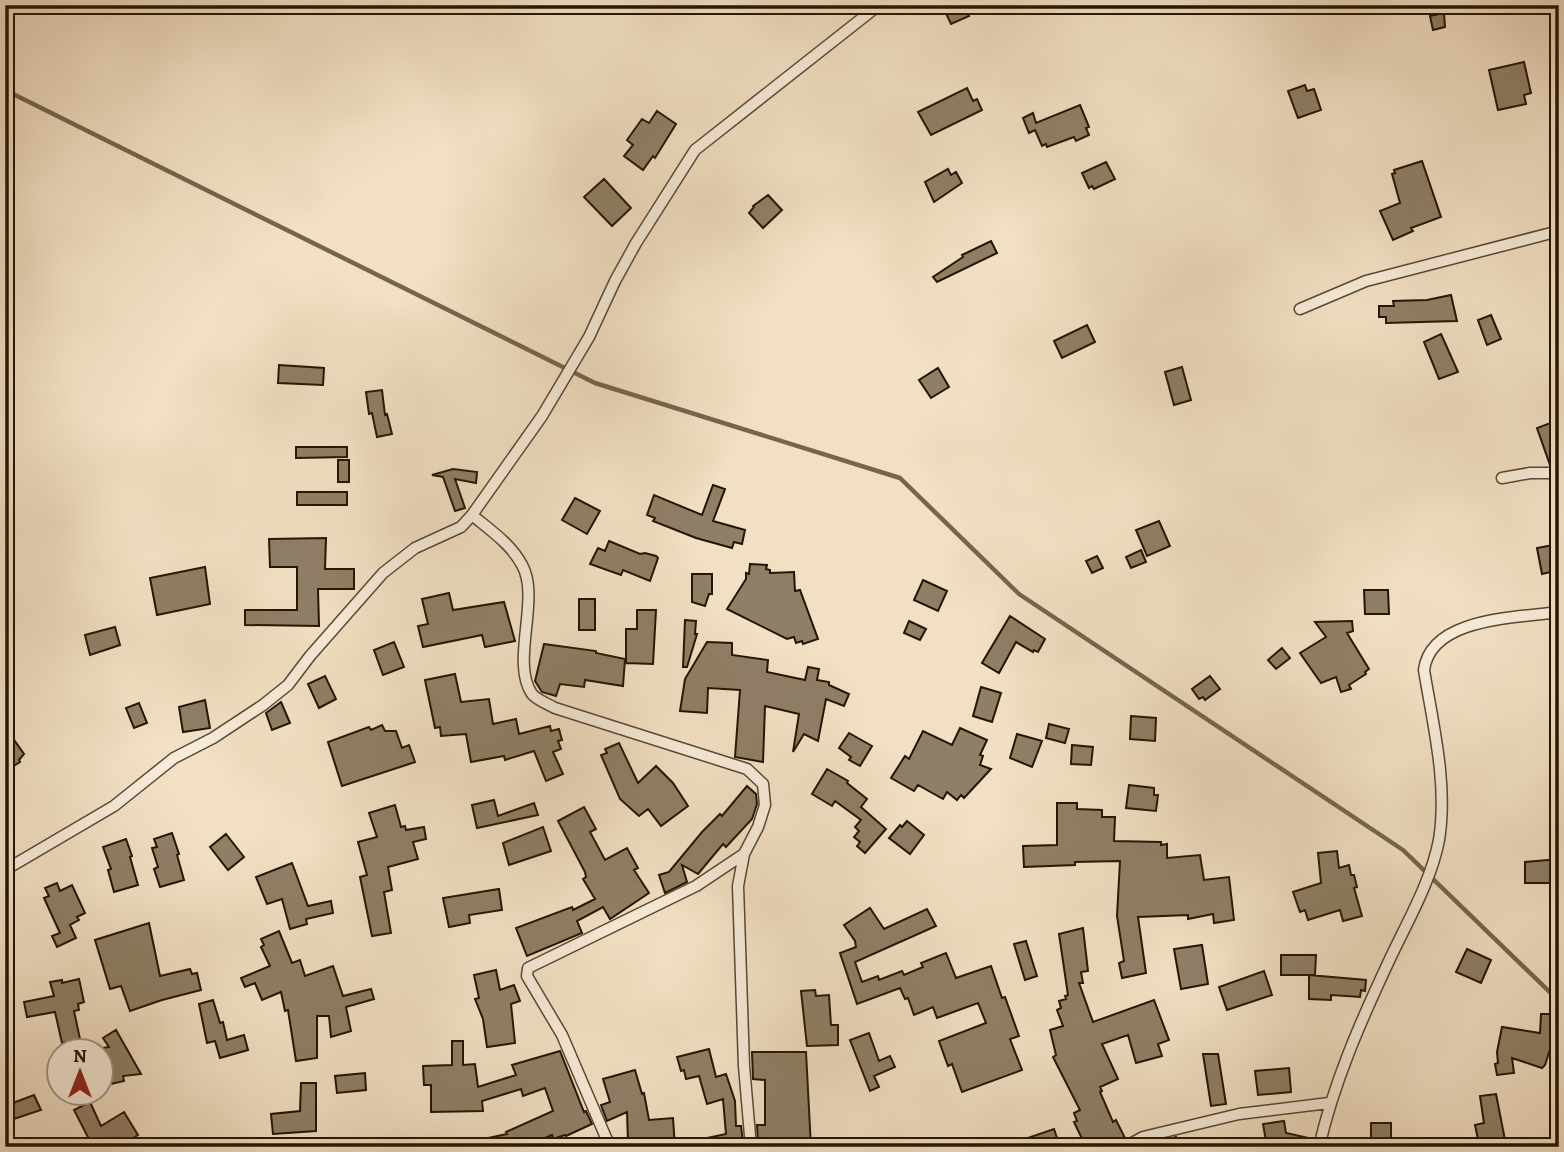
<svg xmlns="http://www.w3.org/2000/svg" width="1564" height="1152" font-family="Alegreya,serif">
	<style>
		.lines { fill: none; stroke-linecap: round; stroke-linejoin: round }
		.stream { stroke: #75654f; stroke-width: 4.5 }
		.building { fill: #8f7f67; stroke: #231503; stroke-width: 2 }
		.street-casing { stroke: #574833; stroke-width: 13 }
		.street { stroke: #f7ebd9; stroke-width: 10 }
	</style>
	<rect width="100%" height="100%" fill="#f2e0c4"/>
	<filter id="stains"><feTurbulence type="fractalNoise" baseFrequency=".00286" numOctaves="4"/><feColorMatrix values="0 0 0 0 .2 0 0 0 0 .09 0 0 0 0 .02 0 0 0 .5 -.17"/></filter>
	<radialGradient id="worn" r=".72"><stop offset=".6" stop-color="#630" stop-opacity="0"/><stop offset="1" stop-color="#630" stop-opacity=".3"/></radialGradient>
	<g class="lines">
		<path class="stream" d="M 5,90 L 595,383 L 900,478 L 1019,594 L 1403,850 L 1559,1001"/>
	</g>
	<path class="building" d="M 942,5 L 964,5 L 969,16 L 951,24 Z
		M 1444,13 L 1445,27 L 1433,30 L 1430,16 Z
		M 1524,62 L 1531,93 L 1524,95 L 1526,104 L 1498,110 L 1489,70 Z
		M 1305,85 L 1307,91 L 1314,89 L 1321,110 L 1298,118 L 1288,91 Z
		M 967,88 L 973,101 L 977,99 L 982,110 L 931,135 L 918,112 Z
		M 1080,105 L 1089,127 L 1086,128 L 1089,135 L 1076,141 L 1074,137 L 1047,147 L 1046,144 L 1042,146 L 1035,130 L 1029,133 L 1023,118 L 1033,113 L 1036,123 Z
		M 657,111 L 676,124 L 655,158 L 653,156 L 643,170 L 624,156 L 633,145 L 627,140 L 642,119 L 649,123 Z
		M 1422,161 L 1441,217 L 1411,228 L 1413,231 L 1393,240 L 1380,211 L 1400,203 L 1392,174 L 1395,173 L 1394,170 Z
		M 1106,162 L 1115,179 L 1094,189 L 1092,186 L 1089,188 L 1082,173 Z
		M 948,169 L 951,175 L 956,172 L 962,183 L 934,202 L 925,182 Z
		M 604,179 L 631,208 L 612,226 L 584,197 Z
		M 768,195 L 782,210 L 763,228 L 749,213 L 754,207 L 753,206 Z
		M 991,241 L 997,253 L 937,282 L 933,277 L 963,257 L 962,255 Z
		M 1451,295 L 1457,321 L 1386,323 L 1386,317 L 1379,317 L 1379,306 L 1394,306 L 1393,301 L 1427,300 Z
		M 1491,315 L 1501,339 L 1487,345 L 1478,320 Z
		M 1087,325 L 1095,342 L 1062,358 L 1054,341 Z
		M 1441,334 L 1458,372 L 1439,379 L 1424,342 Z
		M 279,365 L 324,368 L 323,385 L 278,383 Z
		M 1182,367 L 1191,400 L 1174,405 L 1165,372 Z
		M 938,368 L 949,387 L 931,398 L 919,380 Z
		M 382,390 L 385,415 L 387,414 L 392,434 L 377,437 L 372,413 L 369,414 L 366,392 Z
		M 1556,421 L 1559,428 L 1559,465 L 1550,465 L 1537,428 Z
		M 296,447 L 347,447 L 347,457 L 296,458 Z
		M 338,460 L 349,460 L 349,482 L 338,482 Z
		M 453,469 L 477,472 L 476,483 L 455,479 L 465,508 L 455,511 L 443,477 L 432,475 Z
		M 713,485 L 725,489 L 713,521 L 745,530 L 742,544 L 734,542 L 732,548 L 696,538 L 653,521 L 655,518 L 647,515 L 654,495 L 702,515 Z
		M 297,492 L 347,492 L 347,505 L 297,505 Z
		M 575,498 L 600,511 L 587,534 L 562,520 Z
		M 1159,521 L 1170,546 L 1147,556 L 1136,530 Z
		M 326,538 L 325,569 L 354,569 L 354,589 L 318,589 L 319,626 L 245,625 L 245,610 L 297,610 L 297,567 L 270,567 L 269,539 Z
		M 609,541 L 640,554 L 645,553 L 656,556 L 658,558 L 650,581 L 623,570 L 621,575 L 590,564 L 598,548 L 605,551 Z
		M 1559,544 L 1559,570 L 1542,574 L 1537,548 Z
		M 1141,550 L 1146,562 L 1131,568 L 1126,557 Z
		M 1097,556 L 1103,568 L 1092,573 L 1086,561 Z
		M 750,564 L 767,565 L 766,569 L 770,570 L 770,573 L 794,572 L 795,591 L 800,590 L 818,639 L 803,644 L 802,641 L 796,643 L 794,637 L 787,639 L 727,609 L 746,579 L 746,573 L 749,574 Z
		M 205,567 L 210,604 L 157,615 L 150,578 Z
		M 692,574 L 712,574 L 712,594 L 709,594 L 705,606 L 692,602 Z
		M 923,580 L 947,591 L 938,611 L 914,600 Z
		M 1364,590 L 1388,590 L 1389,614 L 1365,614 Z
		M 449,593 L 453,610 L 504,602 L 515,641 L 485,647 L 482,635 L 423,647 L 418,626 L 428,624 L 422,599 Z
		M 579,599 L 595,599 L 595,630 L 579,630 Z
		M 637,610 L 656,610 L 653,664 L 626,663 L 626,629 L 637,629 Z
		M 1010,616 L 1045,639 L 1038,652 L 1034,650 L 1033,652 L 1016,642 L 999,673 L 982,663 Z
		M 685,620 L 696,621 L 695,634 L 697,634 L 687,667 L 683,667 Z
		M 909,621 L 926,629 L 920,640 L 904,633 Z
		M 1352,621 L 1353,631 L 1347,633 L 1369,669 L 1365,672 L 1366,674 L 1349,685 L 1351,689 L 1341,692 L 1336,677 L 1321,683 L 1300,653 L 1326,637 L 1315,622 Z
		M 115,627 L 120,645 L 90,655 L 85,635 Z
		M 394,642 L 404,667 L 383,675 L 374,650 Z
		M 707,642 L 732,643 L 732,655 L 768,660 L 767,672 L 805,680 L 808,667 L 819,669 L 817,680 L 829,682 L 829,685 L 849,694 L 844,706 L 826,699 L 818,741 L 804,734 L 793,752 L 799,714 L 765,706 L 763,762 L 735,757 L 740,690 L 708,688 L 707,713 L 680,711 L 685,679 Z
		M 544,644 L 596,651 L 596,653 L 625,659 L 623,686 L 585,680 L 584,687 L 560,684 L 556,696 L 542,692 L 535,681 Z
		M 1282,648 L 1290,658 L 1276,669 L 1268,660 Z
		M 455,674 L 461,702 L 489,699 L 493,724 L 516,719 L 519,734 L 550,726 L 551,731 L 559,729 L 562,740 L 558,741 L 561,749 L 553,752 L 563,774 L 546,781 L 534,751 L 505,760 L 504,756 L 471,762 L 466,734 L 441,736 L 440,727 L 435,728 L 425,680 Z
		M 325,676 L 336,699 L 319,708 L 308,684 Z
		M 1210,676 L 1220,689 L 1205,700 L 1203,697 L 1199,699 L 1192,689 Z
		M 981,687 L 1001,693 L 992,722 L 973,716 Z
		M 205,700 L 210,728 L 183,732 L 179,707 Z
		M 281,702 L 290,723 L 272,730 L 266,713 Z
		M 139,703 L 147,723 L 134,728 L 126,708 Z
		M 1131,716 L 1156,718 L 1155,741 L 1130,739 Z
		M 1049,724 L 1069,729 L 1065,743 L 1046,738 Z
		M 382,725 L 385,731 L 396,731 L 402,748 L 409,745 L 415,762 L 342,786 L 328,742 L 369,727 L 371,730 Z
		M 5,727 L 24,754 L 19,760 L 20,762 L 9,769 L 5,764 Z
		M 960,728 L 987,740 L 980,755 L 983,756 L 980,765 L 991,769 L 964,798 L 961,795 L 957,800 L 947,792 L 943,799 L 918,785 L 914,791 L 891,778 L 905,756 L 909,759 L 923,731 L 952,745 Z
		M 849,733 L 872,746 L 860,766 L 849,760 L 851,757 L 839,748 Z
		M 1017,734 L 1042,741 L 1032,767 L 1010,758 Z
		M 619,743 L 638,783 L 656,766 L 673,783 L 688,806 L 661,826 L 648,809 L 639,816 L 620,799 L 601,755 L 607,753 L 605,749 Z
		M 1072,745 L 1093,747 L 1091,765 L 1071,764 Z
		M 827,769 L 848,781 L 847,783 L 867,799 L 861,807 L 886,829 L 865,853 L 857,846 L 860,842 L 854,837 L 859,831 L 855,827 L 861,820 L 835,801 L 832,806 L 812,794 Z
		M 1129,785 L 1154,788 L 1154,795 L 1158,795 L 1156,811 L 1126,808 Z
		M 747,786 L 756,794 L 757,804 L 752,819 L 726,847 L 723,844 L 698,874 L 682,865 L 687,882 L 665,893 L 659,875 L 669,872 L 702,832 L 720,814 L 722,816 Z
		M 494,800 L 498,816 L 534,803 L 538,815 L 477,828 L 472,805 Z
		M 1057,803 L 1077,803 L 1077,809 L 1102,810 L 1102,817 L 1115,817 L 1114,841 L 1161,842 L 1161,845 L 1167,844 L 1167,858 L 1200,855 L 1204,880 L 1229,877 L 1234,920 L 1214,923 L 1213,914 L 1188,919 L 1188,915 L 1138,917 L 1146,973 L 1122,978 L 1119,963 L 1124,961 L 1117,916 L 1120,861 L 1075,862 L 1075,865 L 1024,867 L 1023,846 L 1057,845 Z
		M 395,805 L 401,827 L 405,826 L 406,830 L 424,827 L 426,839 L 413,842 L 418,859 L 388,867 L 392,890 L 384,892 L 391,933 L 372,936 L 360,877 L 367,875 L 358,842 L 377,837 L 369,813 Z
		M 584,807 L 596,829 L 590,832 L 605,860 L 627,848 L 638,868 L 634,870 L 649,893 L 610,919 L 603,907 L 577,921 L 582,933 L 527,956 L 516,928 L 572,907 L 573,910 L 595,899 L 583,879 L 586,877 L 585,872 L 558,821 Z
		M 907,821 L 924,835 L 910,854 L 889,838 L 900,825 L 902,827 Z
		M 543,827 L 551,851 L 509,865 L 503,843 Z
		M 172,833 L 179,854 L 177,855 L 184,880 L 160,887 L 154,869 L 158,867 L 152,848 L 157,847 L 154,839 Z
		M 226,834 L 244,857 L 228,870 L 210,847 Z
		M 126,839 L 132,856 L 130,857 L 138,885 L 114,892 L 108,870 L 111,869 L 103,847 Z
		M 1337,851 L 1339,868 L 1349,865 L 1351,875 L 1354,875 L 1357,887 L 1354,888 L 1362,916 L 1343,921 L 1340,910 L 1308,920 L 1305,910 L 1300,912 L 1293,892 L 1321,883 L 1318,853 Z
		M 1559,859 L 1559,883 L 1525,883 L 1525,862 Z
		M 292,863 L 308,906 L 331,901 L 333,913 L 306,919 L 307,924 L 290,929 L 282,899 L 267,904 L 256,877 Z
		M 57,883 L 60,891 L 72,885 L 85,913 L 77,917 L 79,920 L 70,925 L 76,938 L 57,947 L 52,936 L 60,933 L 44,898 L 49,896 L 45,888 Z
		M 499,889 L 502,910 L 469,915 L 470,923 L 449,927 L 443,898 Z
		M 870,908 L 884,929 L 927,909 L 936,926 L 855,962 L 862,982 L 878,976 L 879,980 L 902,971 L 904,975 L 923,967 L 921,963 L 946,953 L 956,978 L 991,966 L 1002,998 L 1005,997 L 1019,1036 L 1010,1039 L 1022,1070 L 962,1092 L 952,1064 L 948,1066 L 939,1041 L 986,1023 L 978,1003 L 937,1018 L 933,1007 L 914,1015 L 908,998 L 905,999 L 900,988 L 857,1004 L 840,953 L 856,947 L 855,941 L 844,925 Z
		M 149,923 L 160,976 L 190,969 L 192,974 L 197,973 L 201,990 L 162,1000 L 130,1011 L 121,986 L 110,989 L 95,940 Z
		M 1083,928 L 1088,971 L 1081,972 L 1083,983 L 1079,983 L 1093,1022 L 1154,1000 L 1169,1040 L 1158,1044 L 1162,1056 L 1136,1063 L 1128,1035 L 1102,1044 L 1118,1079 L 1100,1087 L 1102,1091 L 1100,1092 L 1113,1122 L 1116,1120 L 1125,1138 L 1117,1147 L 1086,1147 L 1074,1122 L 1077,1121 L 1074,1113 L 1080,1110 L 1053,1057 L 1056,1055 L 1050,1030 L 1063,1026 L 1057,1010 L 1061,1008 L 1059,1001 L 1066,999 L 1065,996 L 1068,995 L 1059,934 Z
		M 279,931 L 292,963 L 300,960 L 305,976 L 333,966 L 343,996 L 371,989 L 374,999 L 346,1007 L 351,1031 L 331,1037 L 329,1016 L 317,1016 L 317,1058 L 296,1061 L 288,1010 L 285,1011 L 281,992 L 262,1000 L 255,983 L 245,987 L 241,978 L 270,966 L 261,947 L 264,945 L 261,939 Z
		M 1026,941 L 1037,976 L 1025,980 L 1014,944 Z
		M 1202,945 L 1208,984 L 1181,989 L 1174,949 Z
		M 1467,949 L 1491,960 L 1481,983 L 1456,972 Z
		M 1281,955 L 1316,955 L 1315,975 L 1281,975 Z
		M 496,970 L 500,990 L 514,985 L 520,1001 L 511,1004 L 515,1043 L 487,1047 L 483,1019 L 475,999 L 479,998 L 474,975 Z
		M 1264,971 L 1272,995 L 1227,1010 L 1219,987 Z
		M 1309,975 L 1366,980 L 1365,991 L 1361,990 L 1360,997 L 1331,995 L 1331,1000 L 1309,999 Z
		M 79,979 L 84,1002 L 78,1004 L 79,1010 L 74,1011 L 80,1039 L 62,1043 L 55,1012 L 27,1017 L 24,1002 L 54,996 L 50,982 L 62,980 L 62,983 Z
		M 815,990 L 816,996 L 829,995 L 831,1025 L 838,1025 L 838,1045 L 807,1046 L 801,991 Z
		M 213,1000 L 220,1023 L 223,1022 L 227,1040 L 244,1035 L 248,1050 L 220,1058 L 215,1041 L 207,1043 L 199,1004 Z
		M 1541,1014 L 1558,1014 L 1557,1028 L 1545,1065 L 1542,1068 L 1512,1058 L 1514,1073 L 1497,1075 L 1495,1064 L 1498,1063 L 1497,1052 L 1502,1027 L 1540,1033 Z
		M 116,1030 L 141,1074 L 123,1076 L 124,1081 L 102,1086 L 102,1048 L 109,1047 L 103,1038 Z
		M 869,1033 L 879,1061 L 890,1056 L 895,1067 L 874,1076 L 879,1087 L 870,1091 L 850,1040 Z
		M 452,1041 L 463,1041 L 463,1065 L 475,1064 L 478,1087 L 516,1075 L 512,1065 L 560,1051 L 584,1112 L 586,1111 L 592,1124 L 566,1136 L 565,1135 L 553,1139 L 552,1135 L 524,1147 L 469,1147 L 469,1142 L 507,1134 L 506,1132 L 553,1111 L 545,1088 L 523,1096 L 521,1089 L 482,1101 L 483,1111 L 431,1112 L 431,1085 L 424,1085 L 423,1066 L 452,1065 Z
		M 709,1049 L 716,1077 L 726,1074 L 735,1101 L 736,1126 L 741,1126 L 743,1142 L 739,1142 L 740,1147 L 688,1147 L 688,1142 L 726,1134 L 723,1099 L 707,1104 L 699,1076 L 686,1079 L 684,1070 L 681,1071 L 677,1057 Z
		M 752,1052 L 806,1052 L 811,1147 L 796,1147 L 796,1141 L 758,1142 L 757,1125 L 765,1125 L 765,1080 L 753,1079 Z
		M 1203,1054 L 1218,1054 L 1226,1104 L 1211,1106 Z
		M 1289,1068 L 1291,1092 L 1258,1095 L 1255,1071 Z
		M 635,1070 L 642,1094 L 644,1093 L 649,1120 L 673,1118 L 675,1147 L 632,1147 L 632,1142 L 628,1142 L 627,1112 L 607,1121 L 601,1105 L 610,1102 L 603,1079 Z
		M 365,1073 L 366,1090 L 337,1093 L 335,1076 Z
		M 301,1083 L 316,1083 L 316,1131 L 273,1134 L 271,1114 L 300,1111 Z
		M 1496,1094 L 1505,1140 L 1479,1144 L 1475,1125 L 1484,1123 L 1480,1096 Z
		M 34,1095 L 41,1110 L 8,1121 L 5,1106 Z
		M 90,1102 L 101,1126 L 124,1112 L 138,1135 L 121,1146 L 119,1141 L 110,1147 L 93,1147 L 74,1110 Z
		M 1284,1121 L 1286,1133 L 1313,1139 L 1311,1147 L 1267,1147 L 1263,1124 Z
		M 1371,1123 L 1391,1123 L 1391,1147 L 1371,1147 Z
		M 1054,1129 L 1060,1147 L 1007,1147 L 1007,1145 Z
		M 1176,1137 L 1178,1144 L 1169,1147 L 1143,1147 Z"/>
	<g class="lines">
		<g class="street-casing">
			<path id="street" d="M 1300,309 L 1366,281 L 1559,231
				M 1502,478 L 1530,473 L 1559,473
				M 472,515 C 490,530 511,544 522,565 C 541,598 510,662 532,694 C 537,700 548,704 555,708 L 747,769 L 763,784 L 765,805 L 758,827 L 744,854 L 738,886 L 744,1066 L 751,1147
				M 5,870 L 114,806 L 174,758 L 213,738 L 263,705 L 288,685 L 310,656 L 383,573 L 415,548 L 461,527 L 472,515 L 542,416 L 589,337 L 615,281 L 636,243 L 695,150 L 879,5
				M 610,1147 L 562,1035 L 527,976 L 528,968 L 696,886 L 744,854
				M 1125,1147 L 1143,1137 L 1239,1114 L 1329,1103
				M 1319,1147 C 1334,1082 1360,1023 1388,963 C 1406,924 1431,882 1439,840 C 1448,784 1433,725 1424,670 C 1431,617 1517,618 1559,612"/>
		</g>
		<use href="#street" class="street"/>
	</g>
	<rect width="1564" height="1152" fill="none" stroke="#f2e0c4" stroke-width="28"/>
	<rect x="7" y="7" width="1550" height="1138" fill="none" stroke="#231503" stroke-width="3.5"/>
	<rect x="14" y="14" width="1536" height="1124" fill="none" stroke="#231503" stroke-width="2"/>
	<g transform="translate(80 1072)"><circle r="33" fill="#f7ebd9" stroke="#a29583" stroke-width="2"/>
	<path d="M0-5L12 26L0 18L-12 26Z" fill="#8f2418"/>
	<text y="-10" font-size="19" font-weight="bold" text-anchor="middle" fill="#231503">N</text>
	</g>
	<rect width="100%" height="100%" filter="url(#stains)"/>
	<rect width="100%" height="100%" fill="url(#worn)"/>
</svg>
